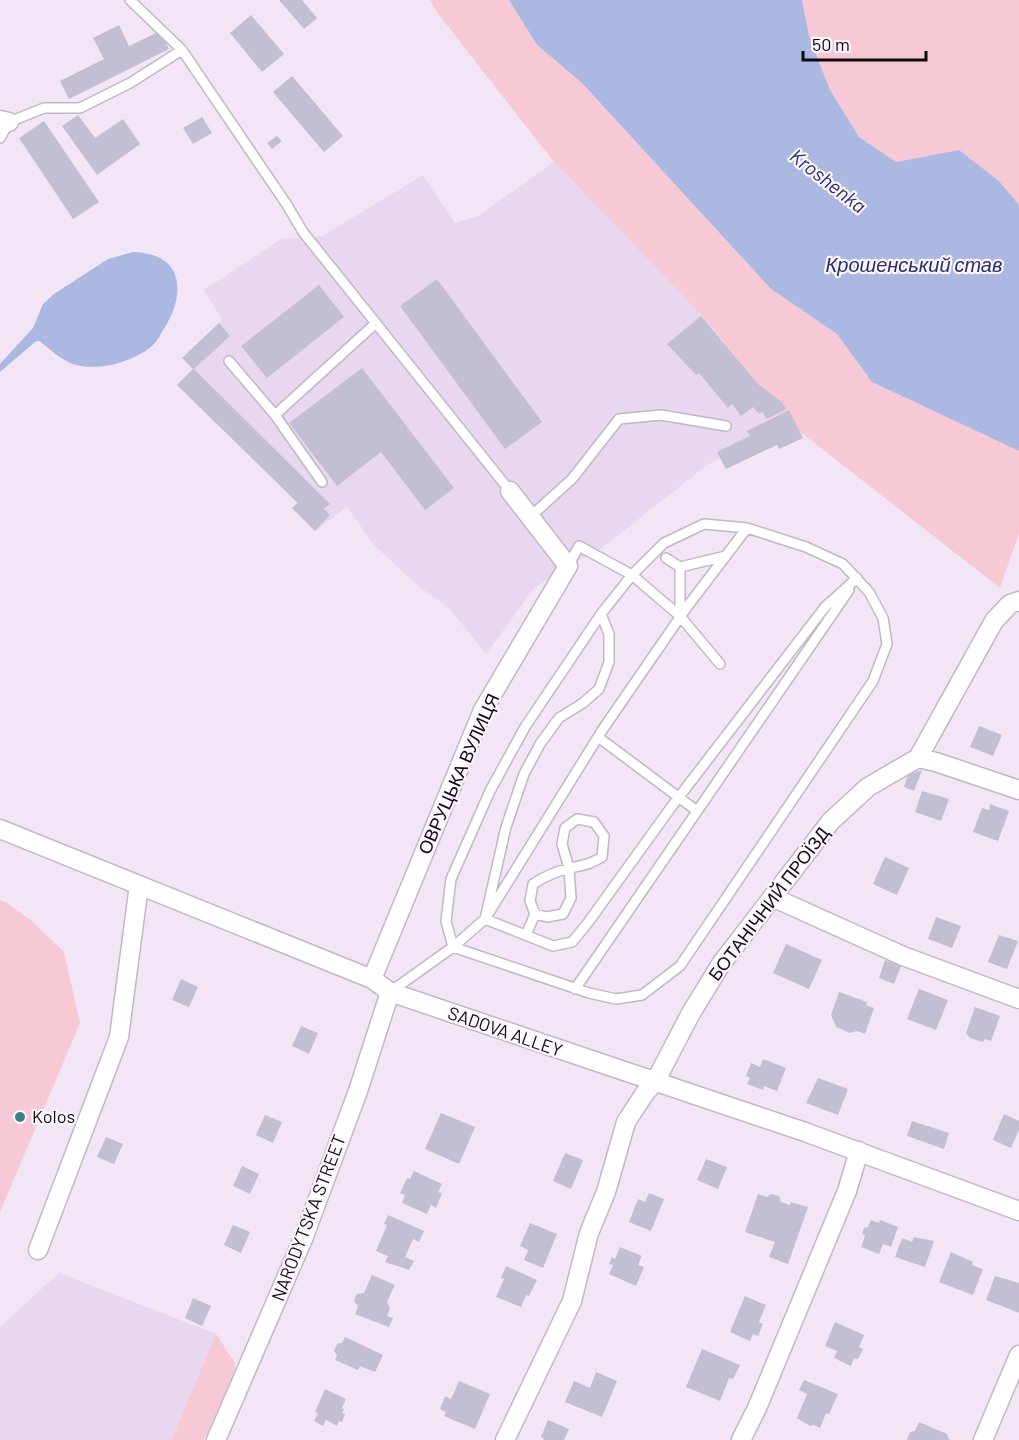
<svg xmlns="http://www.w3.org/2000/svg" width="1019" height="1440" font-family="Barlow,sans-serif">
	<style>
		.built { fill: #e8d7ef }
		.green { fill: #f6c9d4 }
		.water { fill: #abb8e1 }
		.building { fill: #c3bfd3 }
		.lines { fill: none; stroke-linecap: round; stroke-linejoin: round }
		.service-casing { stroke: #c2b6c7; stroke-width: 12 }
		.minor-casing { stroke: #c2b6c7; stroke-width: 21 }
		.service { stroke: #fff; stroke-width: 9 }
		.minor { stroke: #fff; stroke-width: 18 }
		.poi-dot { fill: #398187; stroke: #fcf4ff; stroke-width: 2 }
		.labels { text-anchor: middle; stroke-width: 4.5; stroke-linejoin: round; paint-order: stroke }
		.street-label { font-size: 18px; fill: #0e0a0f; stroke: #fcf4ff }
		.poi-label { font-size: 18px; fill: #0e0a0f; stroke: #fcf4ff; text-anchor: start }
		.water-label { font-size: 20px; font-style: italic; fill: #253062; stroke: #fcf4ff }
	</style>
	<rect width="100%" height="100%" fill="#f1e5f6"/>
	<path class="built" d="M 554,162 L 707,321 L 789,423 L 707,465 L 603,547 L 535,587 L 486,654 L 450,609 L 417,585 L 374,545 L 347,507 L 315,531 L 292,508 L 297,503 L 177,385 L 193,369 L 182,358 L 222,320 L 204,290 L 281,239 L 323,236 L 423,175 L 455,223 L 478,216 Z
		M 59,1273 L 216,1334 L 171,1440 L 0,1440 L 0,1327 Z"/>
	<path class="green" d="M 430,0 L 509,0 L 537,45 L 581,82 L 771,289 L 837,334 L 872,382 L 1019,451 L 1019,533 L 1000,588 L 789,423 L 707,321 L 554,162 L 436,11 Z
		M 802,0 L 1019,0 L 1019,205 L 999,181 L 959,150 L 896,162 L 859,137 L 830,90 L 809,36 Z
		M 0,900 L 7,903 L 33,922 L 64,952 L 80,1023 L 0,1212 Z
		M 216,1334 L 235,1363 L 235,1371 L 204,1440 L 171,1440 Z"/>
	<path class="water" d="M 509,0 L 802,0 L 809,36 L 830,90 L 859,137 L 896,162 L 959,150 L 999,181 L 1019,205 L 1019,451 L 872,382 L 837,334 L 771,289 L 581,82 L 537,45 Z
		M 133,252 C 184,253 187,294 163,330 C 160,335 157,342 152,346 C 133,362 98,372 73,364 C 61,360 49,348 39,341 L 35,342 L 0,372 L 0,364 L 33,328 L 43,304 L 54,294 L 108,259 Z"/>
	<path class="building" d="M 279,0 L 302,0 L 317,18 L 304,29 Z
		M 251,15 L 284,54 L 262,72 L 230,33 Z
		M 119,25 L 129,46 L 160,31 L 169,49 L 69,99 L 60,81 L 104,59 L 93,38 Z
		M 292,76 L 343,136 L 324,152 L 273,92 Z
		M 78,115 L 95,138 L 123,119 L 140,144 L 97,175 L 62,126 Z
		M 202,117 L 212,133 L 193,144 L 183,128 Z
		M 44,121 L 99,202 L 73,219 L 19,138 Z
		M 277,136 L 282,141 L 272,149 L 267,143 Z
		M 437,279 L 542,422 L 505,449 L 400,306 Z
		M 319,285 L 344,317 L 267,378 L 241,346 Z
		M 701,316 L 758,384 L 782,402 L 786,409 L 767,419 L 762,412 L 759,414 L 753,407 L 741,416 L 732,404 L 728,408 L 699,373 L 696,375 L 667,344 Z
		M 219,323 L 230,336 L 194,369 L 330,504 L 324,509 L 330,515 L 315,531 L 292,508 L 298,503 L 177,385 L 193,369 L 182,358 Z
		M 362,368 L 454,488 L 425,510 L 381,452 L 337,486 L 289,423 Z
		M 789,410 L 803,438 L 779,449 L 777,445 L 726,469 L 717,452 L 750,436 L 747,431 Z
		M 979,726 L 1002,735 L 993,756 L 970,747 Z
		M 922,770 L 914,791 L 904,787 L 908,775 Z
		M 922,791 L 949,799 L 941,821 L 915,812 Z
		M 990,804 L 1009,811 L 998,841 L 973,832 L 982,808 L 989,810 Z
		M 885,857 L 909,868 L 897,895 L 873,884 Z
		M 936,917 L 961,926 L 952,948 L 928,939 Z
		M 999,935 L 1018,941 L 1007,969 L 988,962 Z
		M 786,944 L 822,960 L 809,989 L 773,973 Z
		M 885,960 L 901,966 L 894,984 L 879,978 Z
		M 181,979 L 198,987 L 189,1007 L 172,1000 Z
		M 919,989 L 948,1000 L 936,1030 L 907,1019 Z
		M 839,992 L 867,1002 L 866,1005 L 874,1008 L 865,1034 L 857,1031 L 850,1033 L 836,1027 L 831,1015 Z
		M 975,1007 L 1000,1016 L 991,1041 L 985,1039 L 983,1042 L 970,1038 L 966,1033 Z
		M 301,1026 L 318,1033 L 309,1054 L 292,1046 Z
		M 763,1059 L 786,1068 L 777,1091 L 764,1086 L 763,1090 L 747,1084 L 750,1078 L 746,1076 L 751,1063 L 760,1067 Z
		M 818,1078 L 848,1089 L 838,1115 L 806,1103 Z
		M 441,1113 L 475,1127 L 459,1164 L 425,1149 Z
		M 1004,1114 L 1019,1121 L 1019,1130 L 1011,1148 L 993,1140 Z
		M 265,1115 L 282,1122 L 273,1143 L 256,1135 Z
		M 912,1121 L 949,1133 L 944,1149 L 907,1136 Z
		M 106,1137 L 123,1144 L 114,1164 L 97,1157 Z
		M 565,1153 L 583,1160 L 571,1189 L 553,1181 Z
		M 706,1159 L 727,1167 L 718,1189 L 697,1180 Z
		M 242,1166 L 259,1174 L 250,1194 L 233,1186 Z
		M 414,1171 L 442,1184 L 438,1192 L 442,1193 L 436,1208 L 431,1205 L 427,1214 L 402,1203 L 405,1195 L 400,1193 L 407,1178 L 410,1179 Z
		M 649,1193 L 664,1199 L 651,1231 L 629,1222 L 638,1199 L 645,1202 Z
		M 758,1194 L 767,1197 L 771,1194 L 779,1196 L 781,1202 L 790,1205 L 791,1202 L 808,1207 L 788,1264 L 769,1257 L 775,1242 L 745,1232 Z
		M 388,1215 L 424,1231 L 419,1242 L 413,1239 L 405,1257 L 414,1261 L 409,1270 L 385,1262 L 388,1256 L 376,1251 L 387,1225 L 384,1224 Z
		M 871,1220 L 879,1223 L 880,1220 L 898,1227 L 891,1247 L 883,1244 L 879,1254 L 861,1247 L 865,1236 L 862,1233 L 864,1228 L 868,1227 Z
		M 530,1223 L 557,1234 L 543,1268 L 524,1260 L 528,1250 L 520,1246 Z
		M 233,1225 L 250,1232 L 241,1253 L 224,1245 Z
		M 914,1237 L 934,1241 L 925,1267 L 895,1257 L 902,1238 L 912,1242 Z
		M 620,1247 L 642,1256 L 638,1265 L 644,1267 L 636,1286 L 609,1274 L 613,1265 L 609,1264 L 612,1257 L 615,1259 Z
		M 951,1252 L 973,1262 L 972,1265 L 983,1269 L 973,1295 L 939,1282 Z
		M 506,1266 L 537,1280 L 529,1296 L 526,1295 L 521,1307 L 496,1297 L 504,1279 L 501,1278 Z
		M 372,1275 L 395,1285 L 387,1302 L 390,1308 L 387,1316 L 393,1318 L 389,1327 L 355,1314 L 358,1306 L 354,1301 L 357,1294 L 364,1293 Z
		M 995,1276 L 1019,1283 L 1019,1313 L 986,1300 Z
		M 745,1296 L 766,1305 L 759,1322 L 763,1324 L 758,1336 L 753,1334 L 750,1341 L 730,1332 Z
		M 193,1298 L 211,1306 L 202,1326 L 185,1318 Z
		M 835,1322 L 864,1335 L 859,1347 L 863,1349 L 858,1359 L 854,1358 L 851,1366 L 834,1358 L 837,1351 L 825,1346 Z
		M 345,1337 L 383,1355 L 375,1372 L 360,1366 L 358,1370 L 335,1360 L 337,1355 L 334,1351 L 337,1344 L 342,1343 Z
		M 702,1349 L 740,1365 L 733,1379 L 729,1378 L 720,1401 L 686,1387 Z
		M 596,1372 L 617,1381 L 602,1417 L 565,1402 L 574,1381 L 590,1388 Z
		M 804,1380 L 838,1394 L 829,1414 L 826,1413 L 820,1428 L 814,1425 L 810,1426 L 797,1418 L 807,1394 L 799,1390 Z
		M 459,1381 L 490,1394 L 475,1429 L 444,1416 L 446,1412 L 440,1409 L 445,1396 L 451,1399 Z
		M 325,1389 L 346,1399 L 342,1408 L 344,1409 L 342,1413 L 345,1414 L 342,1422 L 339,1421 L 337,1426 L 326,1420 L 323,1426 L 314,1421 L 318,1413 L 315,1412 Z
		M 548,1420 L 569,1429 L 564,1440 L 543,1440 L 544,1438 L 541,1437 Z
		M 919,1422 L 947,1434 L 949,1440 L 907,1440 L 910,1432 L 915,1431 Z"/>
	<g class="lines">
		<g class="service-casing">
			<path id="service" d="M 130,0 L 182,50 L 287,205 L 303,232 L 510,491
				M 0,138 L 9,122 L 44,108 L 80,108 L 130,83 L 182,50
				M 229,361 L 275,415 L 376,323
				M 275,415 L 322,482
				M 531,516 L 572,479 L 619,419 L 661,415 L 726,426
				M 747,528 L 687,607 L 603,729 L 485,919 L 553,946 L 572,942 L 587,924 L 672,806 L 825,607 L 857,578
				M 666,558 L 680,567
				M 568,566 L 579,546 L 632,575 L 680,616 L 720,664
				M 680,616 L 680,567 L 726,556
				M 598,737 L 697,811
				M 526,935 L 535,914 L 530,901 L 533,884 C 544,877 556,871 570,868 C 583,865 589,865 602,857 L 604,836 L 594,822 L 577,819 L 565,828 L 562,844 L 569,868 L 571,898 L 563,914 L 547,917 L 535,914
				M 453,947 L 485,919 L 506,827 L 524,774 L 540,744 L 559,718 L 583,703 L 599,689 L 609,662 L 609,634 L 601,614
				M 575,989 L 849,590
				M 390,992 L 453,947 L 446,921 L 451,879 L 490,791 L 525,727 L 601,614 L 632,575 L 664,543 L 704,524 L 747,528 L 806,547 L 843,564 L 869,592 L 883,618 L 887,644 L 873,681 L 680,966 L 642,995 L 616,999 L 589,993 L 453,947"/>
		</g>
		<g class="minor-casing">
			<path id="minor" d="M 0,120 L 9,122
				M 918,758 L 994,621 L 1010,604 L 1019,601
				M 918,758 L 936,762 L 1019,790
				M 0,829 L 372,979 L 390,992 L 805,1132 L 1019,1211
				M 772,897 L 903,956 L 1019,999
				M 372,979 L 483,710 L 568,566 L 510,491
				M 38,1250 L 119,1037 L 139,885
				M 216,1440 L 303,1239 L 358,1091 L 390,992
				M 505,1440 L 572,1301 L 589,1233 L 606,1192 L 626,1122 L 645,1093 L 655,1082 L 691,1013 L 721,964 L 831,821 L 868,787 L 918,758
				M 741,1440 L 757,1408 L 847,1191 L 859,1151
				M 983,1440 L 1019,1355"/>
		</g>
		<use href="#service" class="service"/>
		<use href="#minor" class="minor"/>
	</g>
	<circle class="poi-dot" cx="20" cy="1117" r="6"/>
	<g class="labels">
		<g class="street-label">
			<text transform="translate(459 774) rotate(-66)" y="6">ОВРУЦЬКА ВУЛИЦЯ</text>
			<text transform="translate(769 904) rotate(-53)" y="6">БОТАНІЧНИЙ ПРОЇЗД</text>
			<text transform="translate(505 1032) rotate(19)" y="6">SADOVA ALLEY</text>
			<text transform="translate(309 1218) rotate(-69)" y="6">NARODYTSKA STREET</text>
		</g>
		<g class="poi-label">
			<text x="32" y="1123">Kolos</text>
		</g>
		<g class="water-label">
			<text transform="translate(828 181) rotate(38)" y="7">Kroshenka</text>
			<text x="914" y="272">Крошенський став</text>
		</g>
	</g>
	<path d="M803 51v9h123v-9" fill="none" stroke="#0e0a0f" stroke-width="3"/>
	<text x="812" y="51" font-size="18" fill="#0e0a0f" stroke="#fcf4ff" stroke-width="4.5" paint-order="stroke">50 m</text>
</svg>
